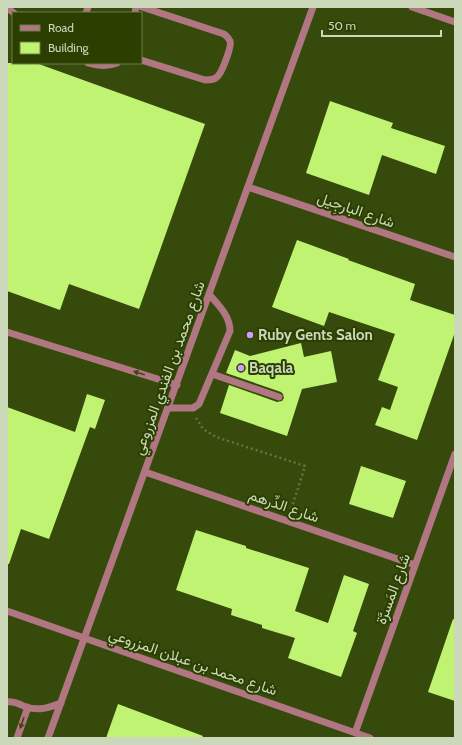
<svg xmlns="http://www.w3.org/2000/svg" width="462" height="745" font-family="Cabin,Vazirmatn,sans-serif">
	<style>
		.building { fill: #c1f373 }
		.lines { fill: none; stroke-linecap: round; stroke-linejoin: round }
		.path { stroke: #637641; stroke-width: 2.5; stroke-dasharray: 2 3; stroke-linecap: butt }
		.minor { stroke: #b07681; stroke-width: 7 }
		.oneway { fill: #3f4713 }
		.poi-dot { fill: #d09dff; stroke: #2b3f00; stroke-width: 1.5 }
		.labels { text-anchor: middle; stroke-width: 4; stroke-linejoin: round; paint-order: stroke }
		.street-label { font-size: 15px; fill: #cbd9ba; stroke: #2b3f00 }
		.poi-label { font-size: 15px; font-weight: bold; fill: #cbd9ba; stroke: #2b3f00; text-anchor: start }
	</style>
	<rect width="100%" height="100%" fill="#354a0b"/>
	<path class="building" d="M 7,63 L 36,63 L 205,124 L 139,309 L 69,284 L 60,310 L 7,291 Z
		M 330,101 L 393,123 L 391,128 L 445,146 L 436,174 L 382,155 L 369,195 L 306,173 Z
		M 297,240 L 349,259 L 348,260 L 415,284 L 410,300 L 455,315 L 455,332 L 417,440 L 375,425 L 382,407 L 390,410 L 398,387 L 378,380 L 395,334 L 329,312 L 324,326 L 272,307 Z
		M 301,343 L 304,357 L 331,351 L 337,382 L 302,389 L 287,436 L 220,413 L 229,385 L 277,402 L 282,401 L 284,398 L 283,394 L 281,392 L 226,373 L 235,350 L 250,356 Z
		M 87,394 L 105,400 L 95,429 L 90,427 L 49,539 L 21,529 L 9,564 L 7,564 L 7,407 L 75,432 Z
		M 361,466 L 406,481 L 393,518 L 349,504 Z
		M 196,530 L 246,546 L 246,548 L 309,568 L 295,611 L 328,623 L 344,575 L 369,584 L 353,631 L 357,633 L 341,677 L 288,658 L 295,638 L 262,628 L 262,625 L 231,615 L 232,609 L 176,590 Z
		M 453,619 L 455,620 L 455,701 L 428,692 Z
		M 118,704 L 203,736 L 202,738 L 106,738 Z"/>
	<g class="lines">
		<path class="path" d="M 196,418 L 203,429 L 216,437 L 305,466 L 291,510"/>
		<path class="minor" d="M 412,7 L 455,22
			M 7,8 L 14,13
			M 86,13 L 88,7
			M 135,13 L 136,7
			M 141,60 L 205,80 C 210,80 214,80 217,77 C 222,73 232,46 230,41 C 229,38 226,36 224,34 L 142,7
			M 88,63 C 98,66 107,67 117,63
			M 248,187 L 455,257
			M 7,332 L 177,385
			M 212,374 L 279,397
			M 168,408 L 193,408 L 199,404 L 230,331 C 230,315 218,305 209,294
			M 145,472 L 415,565
			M 7,611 L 370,738
			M 7,702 C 14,701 19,704 26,707 C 38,711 49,708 61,703
			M 355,733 L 455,454
			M 17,738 L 28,707
			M 48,738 L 313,7"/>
	</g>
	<defs><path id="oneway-solid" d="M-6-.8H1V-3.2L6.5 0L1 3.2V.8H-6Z"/></defs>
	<g class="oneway">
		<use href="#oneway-solid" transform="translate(139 373) rotate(-163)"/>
		<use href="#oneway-solid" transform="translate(22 723) rotate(109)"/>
	</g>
	<g class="poi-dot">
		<circle cx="250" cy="335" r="4"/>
		<circle cx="241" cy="368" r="4"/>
	</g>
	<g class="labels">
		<g class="street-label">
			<text transform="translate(356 210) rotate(19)" y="5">شارع البارجِيل</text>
			<text transform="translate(169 368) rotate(-70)" y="5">شارع محمد بن الفندي المزروعي</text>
			<text transform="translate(284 506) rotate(19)" y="5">شارع الدِّرهم</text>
			<text transform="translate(393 589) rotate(-70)" y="5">شارع المَسرَّة</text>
			<text transform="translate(193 662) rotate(19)" y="5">شارع محمد بن عبلان المزروعي</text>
		</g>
		<g class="poi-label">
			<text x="258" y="340">Ruby Gents Salon</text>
			<text x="249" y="373">Baqala</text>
		</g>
	</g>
	<rect width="462" height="745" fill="none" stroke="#cbd9ba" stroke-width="16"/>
	<rect x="12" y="12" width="130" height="52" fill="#2b3f00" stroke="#6b7d4a"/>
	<rect x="20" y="25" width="20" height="6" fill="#b07681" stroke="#6b7d4a"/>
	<text x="48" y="32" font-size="12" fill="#cbd9ba">Road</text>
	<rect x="20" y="42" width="20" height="12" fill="#c1f373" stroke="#6b7d4a"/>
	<text x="48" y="52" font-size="12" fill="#cbd9ba">Building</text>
	<path d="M322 30v6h119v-6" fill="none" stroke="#cbd9ba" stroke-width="2"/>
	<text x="328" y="30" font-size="12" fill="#cbd9ba" stroke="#2b3f00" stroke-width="3" paint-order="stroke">50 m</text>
</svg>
